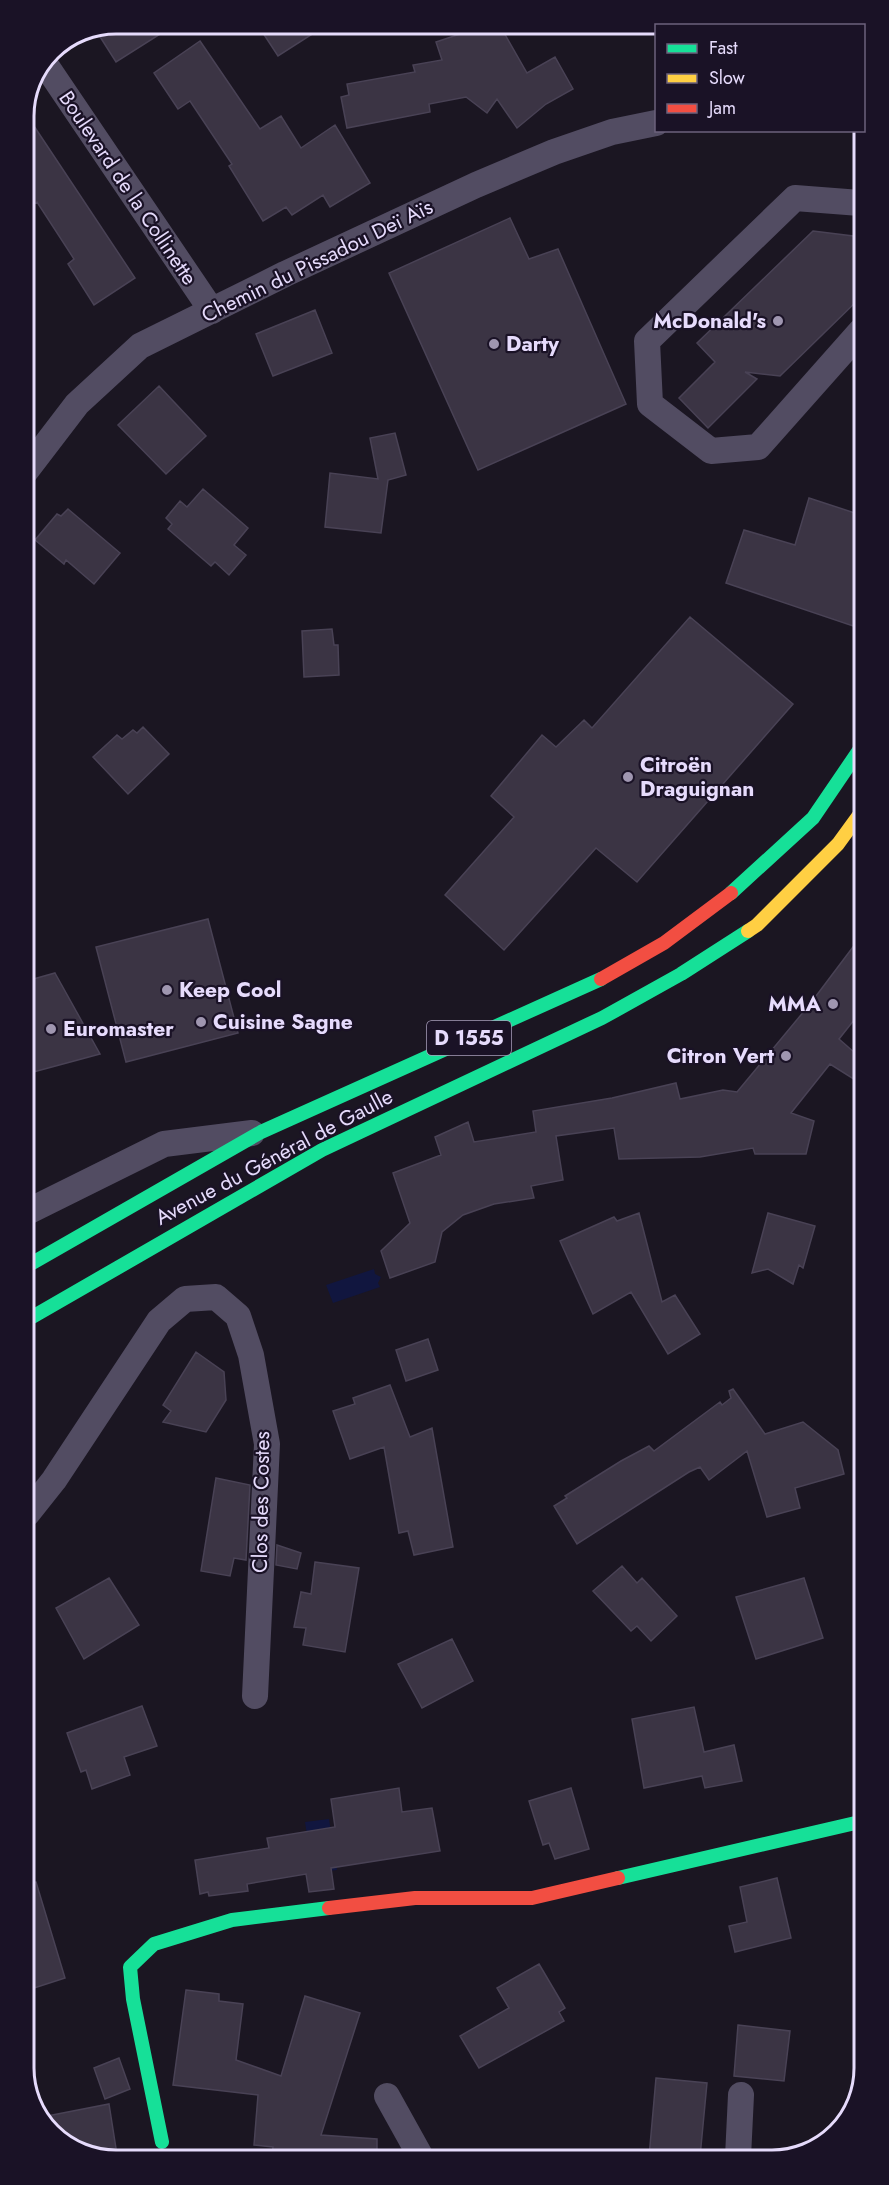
<svg xmlns="http://www.w3.org/2000/svg" width="889" height="2185" font-family="Jost,sans-serif">
	<style>
		.water { fill: #11163f }
		.building { fill: #3b3444; stroke: #494255; stroke-width: 1.5 }
		.lines { fill: none; stroke-linecap: round; stroke-linejoin: round }
		.street { stroke: #524c62; stroke-width: 26 }
		.fast { stroke: #16e098; stroke-width: 14 }
		.slow { stroke: #ffcf43; stroke-width: 14 }
		.jam { stroke: #f24e42; stroke-width: 14 }
		.poi-dot { fill: #9f96b0; stroke: #1a1226; stroke-width: 2 }
		.labels { text-anchor: middle; stroke-width: 4.5; stroke-linejoin: round; paint-order: stroke }
		.shield { fill: #1a1226; stroke: #a99fbc; stroke-width: 1.5 }
		.shield-label { font-size: 20px; font-weight: bold; fill: #e6dbfc }
		.street-label { font-size: 21px; fill: #e6dbfc; stroke: #1a1226 }
		.poi-label { font-size: 21px; font-weight: bold; fill: #e6dbfc; stroke: #1a1226; text-anchor: start }
		.rim { fill: none; stroke: #e6dbfc; stroke-width: 3 }
	</style>
	<rect width="100%" height="100%" fill="#1b1622"/>
	<path class="water" d="M 374,1269 L 375,1274 L 381,1277 L 378,1283 L 380,1287 L 333,1303 L 326,1285 Z
		M 329,1819 L 337,1870 L 313,1873 L 305,1822 Z"/>
	<path class="building" d="M 117,24 L 176,24 L 116,62 L 97,32 Z
		M 257,24 L 328,24 L 278,56 Z
		M 469,24 L 499,24 L 527,73 L 555,57 L 573,89 L 546,104 L 517,128 L 497,99 L 487,113 L 466,97 L 429,104 L 430,112 L 347,128 L 341,97 L 349,95 L 347,84 L 415,72 L 413,65 L 442,60 L 436,42 L 472,30 Z
		M 200,41 L 260,129 L 281,116 L 301,148 L 335,125 L 370,183 L 330,207 L 323,195 L 292,215 L 286,207 L 263,221 L 229,166 L 232,164 L 190,101 L 178,109 L 154,73 Z
		M 24,111 L 135,278 L 94,305 L 68,264 L 74,259 L 37,202 L 24,211 Z
		M 510,218 L 529,259 L 558,249 L 626,404 L 478,470 L 389,273 Z
		M 813,231 L 861,237 L 861,297 L 780,376 L 745,372 L 757,379 L 708,428 L 679,398 L 715,362 L 697,343 Z
		M 315,310 L 332,353 L 273,376 L 256,334 Z
		M 159,386 L 206,436 L 166,474 L 118,425 Z
		M 395,433 L 406,475 L 388,480 L 381,533 L 325,527 L 330,473 L 378,479 L 370,438 Z
		M 203,489 L 248,528 L 234,545 L 246,555 L 229,575 L 215,562 L 211,566 L 168,529 L 172,524 L 166,518 L 180,501 L 187,507 Z
		M 809,498 L 861,515 L 862,629 L 726,583 L 744,530 L 795,545 Z
		M 68,509 L 120,553 L 94,584 L 66,560 L 64,564 L 35,540 L 57,514 L 61,516 Z
		M 690,617 L 793,704 L 637,882 L 596,848 L 504,950 L 445,895 L 514,817 L 491,796 L 542,735 L 556,747 L 584,720 L 592,728 Z
		M 332,629 L 334,645 L 338,645 L 339,675 L 304,677 L 302,631 Z
		M 143,727 L 169,754 L 128,794 L 93,757 L 117,735 L 122,739 L 133,730 L 137,733 Z
		M 208,919 L 238,1033 L 126,1062 L 96,947 Z
		M 862,935 L 862,1010 L 839,1039 L 863,1060 L 863,1085 L 830,1064 L 791,1113 L 814,1121 L 806,1154 L 755,1154 L 753,1148 L 700,1157 L 619,1159 L 614,1128 L 556,1136 L 563,1180 L 531,1186 L 534,1198 L 494,1204 L 463,1215 L 442,1232 L 435,1262 L 390,1278 L 381,1251 L 410,1223 L 393,1173 L 441,1155 L 435,1137 L 468,1122 L 474,1142 L 536,1132 L 533,1111 L 612,1098 L 676,1083 L 680,1099 L 723,1090 L 737,1092 L 810,1004 Z
		M 55,973 L 100,1054 L 26,1074 L 26,981 Z
		M 639,1213 L 662,1302 L 675,1295 L 700,1334 L 668,1354 L 631,1292 L 593,1314 L 560,1241 L 614,1217 L 617,1221 Z
		M 768,1213 L 815,1226 L 803,1268 L 799,1265 L 793,1284 L 768,1269 L 752,1273 Z
		M 428,1339 L 438,1370 L 406,1381 L 396,1350 Z
		M 196,1352 L 224,1372 L 226,1400 L 206,1432 L 163,1422 L 171,1411 L 163,1405 Z
		M 390,1385 L 410,1437 L 432,1428 L 453,1547 L 414,1555 L 408,1531 L 399,1533 L 384,1447 L 350,1459 L 333,1411 L 355,1404 L 353,1398 Z
		M 733,1389 L 765,1434 L 803,1422 L 838,1450 L 844,1474 L 795,1488 L 800,1508 L 767,1517 L 747,1451 L 709,1480 L 700,1467 L 689,1472 L 577,1544 L 554,1506 L 567,1498 L 565,1496 L 621,1461 L 649,1446 L 654,1451 L 720,1402 L 722,1405 L 731,1398 L 729,1391 Z
		M 216,1478 L 250,1485 L 246,1560 L 234,1558 L 230,1576 L 201,1571 Z
		M 277,1545 L 301,1553 L 297,1569 L 276,1565 Z
		M 315,1562 L 359,1568 L 345,1652 L 303,1645 L 306,1628 L 294,1627 L 301,1592 L 311,1594 Z
		M 622,1566 L 637,1583 L 642,1578 L 677,1616 L 651,1641 L 637,1626 L 631,1631 L 593,1591 Z
		M 109,1578 L 139,1625 L 84,1659 L 56,1608 Z
		M 804,1578 L 823,1638 L 756,1659 L 736,1597 Z
		M 452,1639 L 473,1681 L 422,1708 L 398,1664 Z
		M 142,1706 L 157,1746 L 124,1757 L 130,1775 L 92,1789 L 86,1770 L 81,1772 L 67,1733 Z
		M 694,1707 L 704,1752 L 734,1745 L 742,1781 L 705,1788 L 702,1776 L 644,1788 L 632,1719 Z
		M 399,1788 L 402,1812 L 432,1808 L 440,1851 L 331,1868 L 334,1889 L 309,1892 L 306,1874 L 247,1884 L 248,1891 L 209,1896 L 208,1892 L 200,1894 L 195,1860 L 269,1848 L 267,1838 L 335,1827 L 331,1799 Z
		M 571,1788 L 589,1849 L 555,1859 L 549,1843 L 543,1845 L 529,1801 Z
		M 777,1878 L 791,1938 L 735,1952 L 729,1926 L 747,1922 L 740,1887 Z
		M 36,1882 L 65,1978 L 34,1988 L 28,1968 L 28,1883 Z
		M 539,1964 L 565,2008 L 559,2012 L 564,2021 L 479,2068 L 460,2036 L 509,2008 L 497,1988 Z
		M 186,1990 L 219,1994 L 219,2001 L 243,2004 L 236,2060 L 281,2076 L 305,1996 L 360,2013 L 321,2135 L 377,2139 L 377,2159 L 272,2160 L 273,2147 L 254,2145 L 258,2095 L 173,2085 Z
		M 738,2025 L 790,2031 L 784,2081 L 734,2076 Z
		M 119,2058 L 130,2089 L 105,2099 L 94,2068 Z
		M 656,2078 L 707,2083 L 700,2157 L 649,2157 Z
		M 109,2104 L 118,2161 L 110,2161 L 60,2142 L 42,2117 Z"/>
	<g class="lines">
		<path class="street" d="M 45,64 L 212,311
			M 860,203 L 795,198 L 647,341 L 650,404 L 711,451 L 758,447 L 861,331
			M 25,472 L 77,404 L 140,346 L 285,274 L 476,185 L 554,152 L 612,132 L 656,123
			M 27,1212 L 164,1144 L 252,1133
			M 27,1514 L 54,1480 L 159,1321 L 185,1299 L 216,1297 L 238,1316 L 251,1355 L 267,1444 L 255,1696
			M 387,2096 L 422,2159
			M 738,2157 L 741,2095"/>
		<path class="fast" d="M 731,893 L 813,818 L 862,746
			M 27,1266 L 261,1132 L 601,979
			M 27,1320 L 322,1150 L 602,1018 L 681,974 L 748,931
			M 618,1878 L 864,1821
			M 162,2142 L 133,1999 L 130,1967 L 154,1944 L 232,1920 L 329,1908"/>
		<path class="slow" d="M 748,931 L 757,925 L 838,844 L 862,811"/>
		<path class="jam" d="M 601,979 L 664,943 L 731,893
			M 329,1908 L 415,1898 L 532,1898 L 618,1878"/>
	</g>
	<g class="poi-dot">
		<circle cx="778" cy="321" r="6"/>
		<circle cx="494" cy="344" r="6"/>
		<circle cx="628" cy="777" r="6"/>
		<circle cx="167" cy="990" r="6"/>
		<circle cx="833" cy="1004" r="6"/>
		<circle cx="201" cy="1022" r="6"/>
		<circle cx="51" cy="1029" r="6"/>
		<circle cx="786" cy="1056" r="6"/>
	</g>
	<g class="labels">
		<rect class="shield" x="427" y="1021" width="84" height="34" rx="4.5"/>
		<g class="shield-label">
			<text x="469" y="1045">D 1555</text>
		</g>
		<g class="street-label">
			<text transform="translate(128 188) rotate(56)" y="7">Boulevard de la Collinette</text>
			<text transform="translate(317 261) rotate(-26)" y="7">Chemin du Pissadou Deï Aïs</text>
			<text transform="translate(274 1157) rotate(-28)" y="7">Avenue du Général de Gaulle</text>
			<text transform="translate(261 1502) rotate(-89)" y="7">Clos des Costes</text>
		</g>
		<g class="poi-label">
			<text x="766" y="328" text-anchor="end">McDonald's</text>
			<text x="506" y="351">Darty</text>
			<text x="640" y="772">Citroën<tspan x="640" dy="24">Draguignan</tspan></text>
			<text x="179" y="997">Keep Cool</text>
			<text x="821" y="1011" text-anchor="end">MMA</text>
			<text x="213" y="1029">Cuisine Sagne</text>
			<text x="63" y="1036">Euromaster</text>
			<text x="774" y="1063" text-anchor="end">Citron Vert</text>
		</g>
	</g>
	<path d="M0 0H889V2185H0ZM116 34H772A82 82 0 0 1 854 116V2068A82 82 0 0 1 772 2150H116A82 82 0 0 1 34 2068V116A82 82 0 0 1 116 34Z" fill="#1a1226" fill-rule="evenodd"/>
	<path class="rim" d="M116 34H772A82 82 0 0 1 854 116V2068A82 82 0 0 1 772 2150H116A82 82 0 0 1 34 2068V116A82 82 0 0 1 116 34Z"/>
	<rect x="655" y="24" width="210" height="108" fill="#1a1226" stroke="#6c627c" stroke-width="1.5"/>
	<rect x="667" y="44" width="30" height="9" fill="#16e098" stroke="#6c627c" stroke-width="1.5"/>
	<text x="709" y="54" font-size="18" fill="#e6dbfc">Fast</text>
	<rect x="667" y="74" width="30" height="9" fill="#ffcf43" stroke="#6c627c" stroke-width="1.5"/>
	<text x="709" y="84" font-size="18" fill="#e6dbfc">Slow</text>
	<rect x="667" y="104" width="30" height="9" fill="#f24e42" stroke="#6c627c" stroke-width="1.5"/>
	<text x="709" y="114" font-size="18" fill="#e6dbfc">Jam</text>
</svg>
